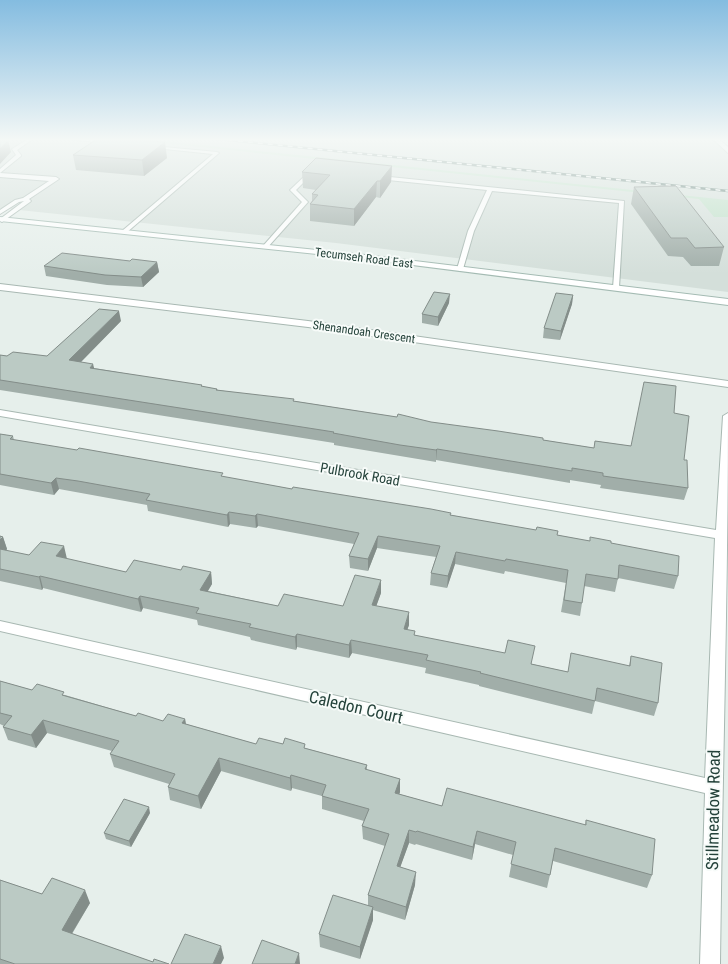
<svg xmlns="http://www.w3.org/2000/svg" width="728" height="964" font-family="'Roboto Condensed',sans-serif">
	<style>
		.built { fill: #d4dfda }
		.green { fill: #bfe0c8 }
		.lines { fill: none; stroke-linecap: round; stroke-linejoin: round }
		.service-casing { stroke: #a8b8b2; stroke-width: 2 }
		.minor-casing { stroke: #a8b8b2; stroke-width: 2 }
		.tertiary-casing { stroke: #a8b8b2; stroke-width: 2 }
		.secondary-casing { stroke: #a4bbb3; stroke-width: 2 }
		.service { fill: #fff; fill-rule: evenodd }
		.minor { fill: #fff; fill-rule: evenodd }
		.tertiary { fill: #fff; fill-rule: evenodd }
		.secondary { fill: #fff; fill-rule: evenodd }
		.rail-casing { stroke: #5f7d75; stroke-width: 2.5 }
		.rail { stroke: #f7fbf9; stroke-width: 1.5; stroke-dasharray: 5; stroke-linecap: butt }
		.wall { fill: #a1aea9 }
		.shaded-wall { fill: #838d89 }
		.building { fill: #bbcac4; stroke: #838d89 }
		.labels { text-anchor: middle; stroke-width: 4; stroke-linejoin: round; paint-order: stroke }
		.far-street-label { font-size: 12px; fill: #24423a; stroke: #f7fbf9 }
		.street-label { font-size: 14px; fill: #24423a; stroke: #f7fbf9 }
		.near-street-label { font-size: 17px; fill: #24423a; stroke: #f7fbf9 }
	</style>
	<rect width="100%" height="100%" fill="#e6efeb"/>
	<path class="built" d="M 0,139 L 715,139 L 728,152 L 728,292 L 336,243 L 0,208 Z"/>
	<path class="green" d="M 123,139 L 144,139 L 728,200 L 728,217 L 714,217 L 699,199 Z"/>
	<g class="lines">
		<g class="service-casing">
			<path id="service" d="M 28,139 L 33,139 L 17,150 L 21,155 L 21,156 L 0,173 L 0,169 L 16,155 L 12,149 Z
				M 74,139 L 88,139 L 108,142 L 106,143 L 76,140 Z
				M 153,146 L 217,152 L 219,153 L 126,233 L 122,233 L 122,231 L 213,154 L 155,148 Z
				M 309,172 L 313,173 L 296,190 L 308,202 L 267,248 L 263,248 L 263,246 L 302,202 L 290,190 Z
				M 0,173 L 56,177 L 59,179 L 29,199 L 31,201 L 30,202 L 2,222 L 0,221 L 0,219 L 24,201 L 19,202 L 0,214 L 0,210 L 15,200 L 23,198 L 49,181 L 0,177 Z
				M 380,176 L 624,201 L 619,288 L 616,290 L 613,288 L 619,203 L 492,191 L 474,231 L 463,269 L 460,271 L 457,269 L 468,231 L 487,190 L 378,179 L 378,177 Z"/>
		</g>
		<g class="minor-casing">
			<path id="minor" d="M 0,284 L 308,321 L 728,381 L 728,387 L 308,327 L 0,290 Z
				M 0,410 L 716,530 L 723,416 L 728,413 C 728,597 722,780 720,964 L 700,964 L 705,793 L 0,631 L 0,621 L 705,778 L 715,538 L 0,416 Z"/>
		</g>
		<g class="tertiary-casing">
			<path id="tertiary" d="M 713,139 L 719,139 L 728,147 L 728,153 Z"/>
		</g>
		<g class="secondary-casing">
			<path id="secondary" d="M 0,217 L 365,255 L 728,299 L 728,305 L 365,259 L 0,221 Z"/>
		</g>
		<use href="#service" class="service"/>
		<use href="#minor" class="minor"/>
		<use href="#tertiary" class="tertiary"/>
		<use href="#secondary" class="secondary"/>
		<g class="rail-casing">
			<path id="rail" d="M 218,139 L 728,191"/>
		</g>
		<use href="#rail" class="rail"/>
	</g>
	<path class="wall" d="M 73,155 L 167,158 L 144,176 L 76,170 Z
		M 392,166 L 391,182 L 380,198 L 376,197 L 354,226 L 310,221 L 310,204 L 312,201 L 312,194 L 316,190 L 303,188 L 302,172 Z
		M 634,187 L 724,247 L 719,266 L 691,266 L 683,257 L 668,256 L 631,204 Z
		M 130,261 L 157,262 L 159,272 L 143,287 L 107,285 L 46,276 L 44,266 Z
		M 573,295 L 572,304 L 560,340 L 543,338 L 544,328 Z
		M 449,303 L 438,326 L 422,323 L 422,314 Z
		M 121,321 L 81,362 L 94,368 L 217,389 L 218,390 L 294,401 L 594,448 L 595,441 L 631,446 L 674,413 L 684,460 L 688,488 L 684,500 L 600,488 L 601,485 L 570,480 L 570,483 L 436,460 L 436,462 L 334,445 L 334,443 L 0,390 L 0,355 L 7,356 L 47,356 Z
		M 0,434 L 13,436 L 14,440 L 292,489 L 451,515 L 589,541 L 611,543 L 678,576 L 674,589 L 618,578 L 615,592 L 584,586 L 582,603 L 580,616 L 561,612 L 566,583 L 505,571 L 504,574 L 455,564 L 447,588 L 430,585 L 431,573 L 436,557 L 377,548 L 368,571 L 350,568 L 349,556 L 354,544 L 258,526 L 256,528 L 230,524 L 228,527 L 148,511 L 147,505 L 59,489 L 54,495 L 0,485 Z
		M 0,536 L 3,537 L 7,549 L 6,551 L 29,555 L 67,559 L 126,572 L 181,570 L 211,572 L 212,584 L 208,591 L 278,606 L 343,606 L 381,593 L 376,606 L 409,625 L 407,630 L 415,635 L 532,664 L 568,672 L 629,666 L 631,656 L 658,703 L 654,716 L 595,701 L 592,714 L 479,686 L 479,685 L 425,673 L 426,668 L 352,653 L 349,658 L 297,647 L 296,650 L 251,640 L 250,637 L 198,625 L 197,620 L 143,608 L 141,612 L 43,588 L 42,590 L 0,581 Z
		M 0,681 L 32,690 L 65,695 L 136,716 L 163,721 L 185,719 L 186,724 L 256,744 L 283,744 L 305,748 L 367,765 L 367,770 L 400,779 L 400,792 L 399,794 L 442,806 L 585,825 L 586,820 L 652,875 L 647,888 L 553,861 L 547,888 L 509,877 L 513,855 L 475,844 L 472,860 L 416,844 L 415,845 L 409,843 L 400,867 L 415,885 L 405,920 L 373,910 L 373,920 L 360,959 L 320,947 L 319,934 L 368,906 L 368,895 L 385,846 L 363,839 L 362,826 L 364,821 L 322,809 L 322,796 L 292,788 L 291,791 L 221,771 L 201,809 L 170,800 L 168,787 L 169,784 L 114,767 L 110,754 L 112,751 L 47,733 L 36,748 L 8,740 L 3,727 L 4,726 L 0,724 Z
		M 150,813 L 131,847 L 106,839 L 104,833 Z
		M 0,880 L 42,894 L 90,903 L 72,934 L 153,962 L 169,964 L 0,964 Z"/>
	<path class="shaded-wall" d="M 8,140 L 11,152 L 0,164 L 0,149 Z
		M 165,142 L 167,158 L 144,176 L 142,160 Z
		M 392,166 L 391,182 L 380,198 L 380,181 Z
		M 377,181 L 376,197 L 354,226 L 354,209 Z
		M 157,262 L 159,272 L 143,287 L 141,277 Z
		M 450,294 L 449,303 L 438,326 L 438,317 Z
		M 573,295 L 572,304 L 560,340 L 561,331 Z
		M 119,311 L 121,321 L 72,371 L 69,360 Z
		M 93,364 L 96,375 L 90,368 Z
		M 437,449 L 436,460 L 436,462 L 436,450 Z
		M 56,478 L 59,489 L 54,495 L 51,483 Z
		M 229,512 L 230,524 L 228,527 L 227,515 Z
		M 257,514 L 258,526 L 256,528 L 255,516 Z
		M 378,536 L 377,548 L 368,571 L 368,559 Z
		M 3,537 L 7,549 L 0,557 L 0,540 Z
		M 64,546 L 67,559 L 56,556 Z
		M 456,552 L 455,564 L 447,588 L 448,576 Z
		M 211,572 L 212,584 L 201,602 L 200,590 Z
		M 40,576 L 43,588 L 42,590 L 39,577 Z
		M 381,580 L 381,593 L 372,618 L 372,605 Z
		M 140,596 L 143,608 L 141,612 L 138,599 Z
		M 409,612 L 409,625 L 403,642 L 404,629 Z
		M 297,634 L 297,647 L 296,650 L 295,637 Z
		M 351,640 L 352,653 L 349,658 L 349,645 Z
		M 185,719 L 187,732 L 182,723 Z
		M 43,720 L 47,733 L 36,748 L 31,735 Z
		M 219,758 L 221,771 L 201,809 L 198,796 Z
		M 291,775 L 292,788 L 291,791 L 290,778 Z
		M 400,779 L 400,792 L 395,806 L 395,793 Z
		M 149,807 L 150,813 L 131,847 L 129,841 Z
		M 409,830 L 409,843 L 396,879 L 397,866 Z
		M 477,831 L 475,844 L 472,860 L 473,847 Z
		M 416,872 L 415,885 L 405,920 L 406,907 Z
		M 85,890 L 90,903 L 66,943 L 62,930 Z
		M 373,907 L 373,920 L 360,959 L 360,947 Z
		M 221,946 L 224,958 L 221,964 L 213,964 Z
		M 299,953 L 300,964 L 295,964 Z"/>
	<path class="building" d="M 97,139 L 118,139 L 165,142 L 142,160 L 73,155 Z
		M 0,140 L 8,140 L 0,149 Z
		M 316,158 L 392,166 L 380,181 L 377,181 L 354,209 L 310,204 L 318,195 L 312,194 L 330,175 L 302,172 Z
		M 676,186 L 724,247 L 695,248 L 687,238 L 671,238 L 634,187 Z
		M 62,253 L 130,261 L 132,259 L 157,262 L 141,277 L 105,275 L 44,266 Z
		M 434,292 L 450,294 L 438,317 L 422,314 Z
		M 556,293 L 573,295 L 561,331 L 544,328 Z
		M 99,309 L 119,311 L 69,360 L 93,364 L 90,368 L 202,385 L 201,386 L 217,389 L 216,390 L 294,399 L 293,401 L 397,417 L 398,414 L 431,422 L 498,431 L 543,438 L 543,440 L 594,448 L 595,441 L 631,446 L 644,382 L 676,386 L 674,413 L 689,416 L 684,460 L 687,460 L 688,488 L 603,476 L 603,473 L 572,468 L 572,471 L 437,449 L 436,450 L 400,445 L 333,433 L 334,432 L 0,380 L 0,355 L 7,356 L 13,352 L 47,356 Z
		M 0,434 L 13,436 L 10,439 L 77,450 L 79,448 L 204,470 L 223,473 L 221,476 L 292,489 L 293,487 L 431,509 L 451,513 L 450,515 L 536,530 L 537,527 L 558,531 L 557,535 L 590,541 L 590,537 L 611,541 L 611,543 L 679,556 L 678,576 L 619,565 L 618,579 L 586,574 L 582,603 L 564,600 L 568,570 L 506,559 L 505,561 L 456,552 L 448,576 L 431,573 L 440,546 L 378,536 L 368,559 L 349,556 L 359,533 L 257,514 L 255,516 L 229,512 L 227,515 L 146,500 L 150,494 L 78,481 L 56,478 L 51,483 L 0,474 Z
		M 0,536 L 3,537 L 0,540 Z
		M 41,542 L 64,546 L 56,556 L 126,572 L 134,560 L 181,570 L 183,566 L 211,572 L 200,590 L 278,606 L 284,594 L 343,606 L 355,575 L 381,580 L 372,605 L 409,612 L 404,629 L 415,631 L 414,635 L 505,653 L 508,640 L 535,646 L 531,664 L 568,672 L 571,653 L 630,666 L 631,656 L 662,663 L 658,703 L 597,688 L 595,701 L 480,673 L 481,672 L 426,660 L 428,655 L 351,640 L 349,645 L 297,634 L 295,637 L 249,627 L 251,624 L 196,613 L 199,608 L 140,596 L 138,599 L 40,576 L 39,577 L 0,569 L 0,549 L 29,555 Z
		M 0,681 L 32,690 L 37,684 L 64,692 L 62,695 L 136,716 L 138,713 L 163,721 L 168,714 L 185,719 L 182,723 L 256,744 L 259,738 L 283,744 L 285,738 L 305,744 L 304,748 L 367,765 L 365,769 L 400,779 L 395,793 L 442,806 L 447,788 L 586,825 L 586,820 L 655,839 L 652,875 L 555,848 L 550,875 L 511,864 L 516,842 L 477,831 L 473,847 L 417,831 L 416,832 L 409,830 L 397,866 L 416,872 L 406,907 L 368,895 L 389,834 L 362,826 L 369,809 L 322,796 L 326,785 L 291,775 L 290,778 L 219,758 L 198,796 L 168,787 L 175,774 L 110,754 L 119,741 L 43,720 L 31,735 L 3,727 L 12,716 L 0,713 Z
		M 124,799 L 149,807 L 129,841 L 104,833 Z
		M 52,878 L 85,890 L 62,930 L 153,962 L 154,959 L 169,964 L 15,964 L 0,959 L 0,880 L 42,894 Z
		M 333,895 L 373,907 L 360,947 L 319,934 Z
		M 185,934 L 221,946 L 213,964 L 171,964 Z
		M 262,940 L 299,953 L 295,964 L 252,964 Z"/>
	<linearGradient id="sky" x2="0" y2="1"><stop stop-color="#84bce0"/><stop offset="0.51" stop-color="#f4f8f6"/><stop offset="1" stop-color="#f4f8f6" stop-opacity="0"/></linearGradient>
	<rect width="728" height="274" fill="url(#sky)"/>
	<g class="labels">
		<g class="far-street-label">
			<text transform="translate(364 258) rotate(7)" y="4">Tecumseh Road East</text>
			<text transform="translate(364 332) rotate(8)" y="4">Shenandoah Crescent</text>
		</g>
		<g class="street-label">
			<text transform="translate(360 474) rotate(10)" y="5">Pulbrook Road</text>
		</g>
		<g class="near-street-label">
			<text transform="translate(356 707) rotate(13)" y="6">Caledon Court</text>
			<text transform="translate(713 810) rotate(-89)" y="6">Stillmeadow Road</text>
		</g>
	</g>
</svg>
